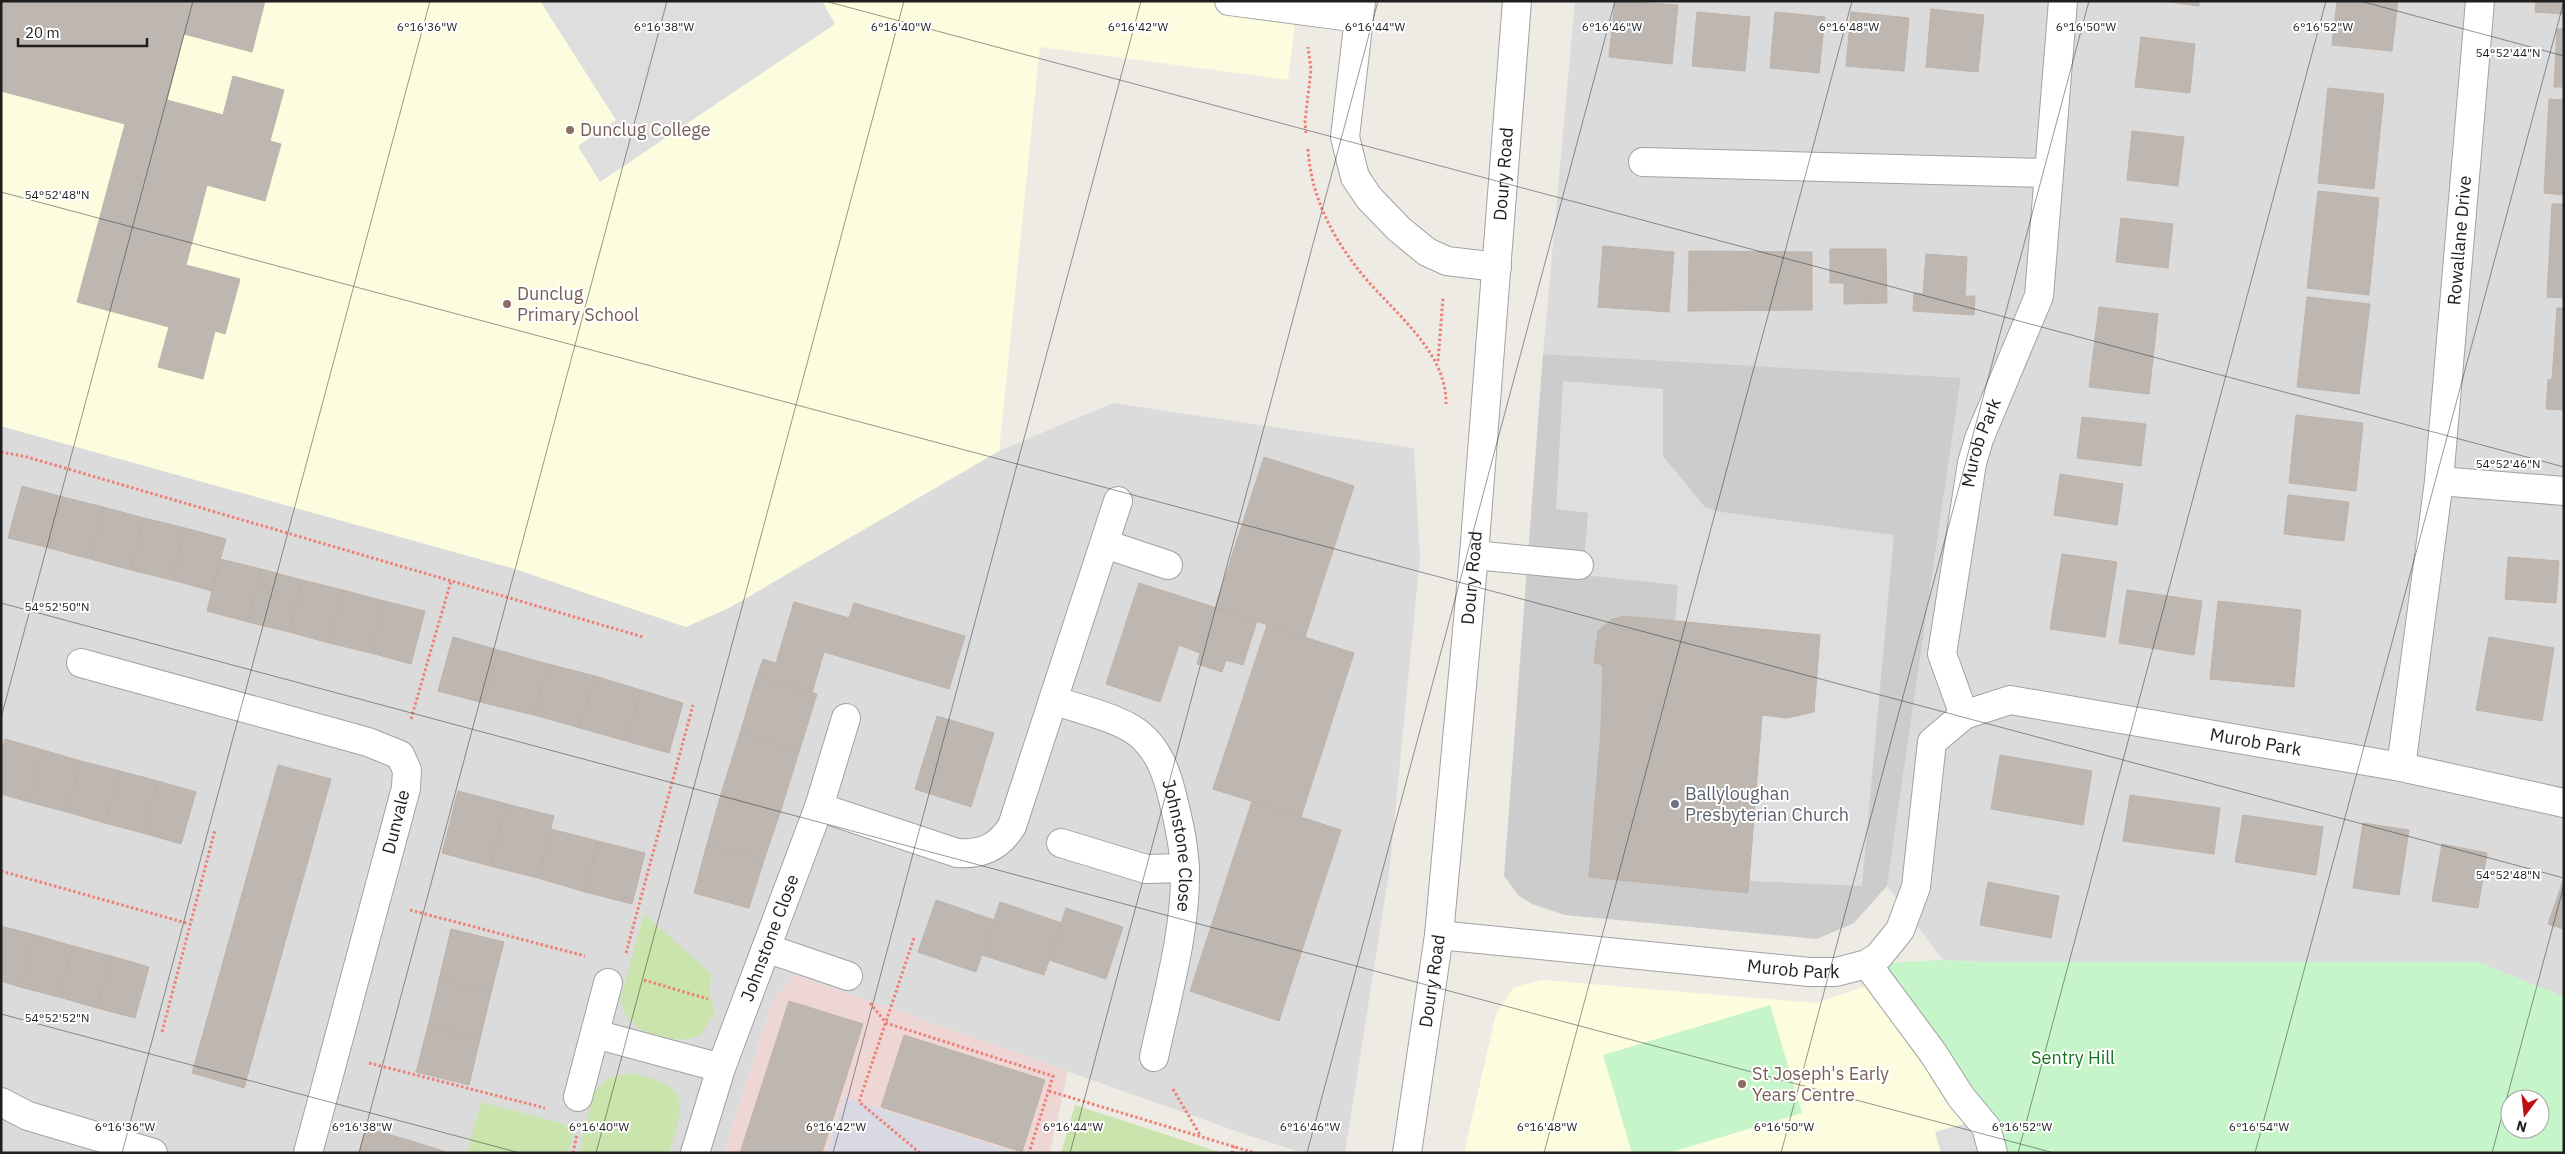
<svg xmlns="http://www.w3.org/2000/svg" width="2565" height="1154" font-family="'IBM Plex Sans',sans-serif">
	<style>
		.residential { fill: #dcdbdb }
		.commercial { fill: #eed6d5 }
		.education { fill: #fcfcdf }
		.religious { fill: #ccc }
		.grass { fill: #cae4ae }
		.park { fill: #c5f5c8; fill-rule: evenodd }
		.parking { fill: #dedede }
		.plaza { fill: #d9d9e4 }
		.building { fill: #beb7b1; stroke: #beb2a8 }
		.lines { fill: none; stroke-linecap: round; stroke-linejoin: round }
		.minor-casing { stroke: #a2a2a2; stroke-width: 30 }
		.path { stroke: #ef7f75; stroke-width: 3; stroke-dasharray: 2.5 2.5; stroke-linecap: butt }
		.minor { stroke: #fff; stroke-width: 28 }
		.ticks { fill: none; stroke: #1e1e1e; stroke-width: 1; stroke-opacity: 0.45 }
		.education-dot { fill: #8d6e63; stroke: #fff; stroke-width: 2 }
		.worship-dot { fill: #6b7280; stroke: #fff; stroke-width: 2 }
		.labels { text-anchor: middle; stroke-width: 4; stroke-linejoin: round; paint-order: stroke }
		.education-label { font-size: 18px; fill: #785e54; stroke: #fff; text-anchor: start }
		.street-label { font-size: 18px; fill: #1e1e1e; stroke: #fff }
		.worship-label { font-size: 18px; fill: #5b616d; stroke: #fff; text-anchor: start }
		.park-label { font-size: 18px; fill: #14741a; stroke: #fff }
		.ticks-label { font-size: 12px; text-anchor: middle; fill: #1e1e1e; stroke: #fff; stroke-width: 4; stroke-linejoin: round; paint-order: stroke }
	</style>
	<rect width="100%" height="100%" fill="#eeebe5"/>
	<path class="residential" d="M 1575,1 L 2564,1 L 2564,997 L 2478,962 L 1977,962 L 1943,960 L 1887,886 L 1961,379 L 1543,354 Z
		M 1113,403 L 1414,448 L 1420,557 L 1390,866 L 1345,1153 L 1303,1153 L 1244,1134 L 794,974 L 772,1002 L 724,1153 L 1,1153 L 1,426 L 512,568 L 686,627 L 999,451 Z"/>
	<path class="commercial" d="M 794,974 L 1068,1071 L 1050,1153 L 724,1153 L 772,1002 Z"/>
	<path class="education" d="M 1,1 L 1298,1 L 1288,80 L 1040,47 L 999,451 L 729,608 L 686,627 L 512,568 L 1,426 Z
		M 1943,960 L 1977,962 L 2019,1153 L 1464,1153 L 1496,1014 L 1514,987 L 1543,980 L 1816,1003 Z"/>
	<path class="religious" d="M 1543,354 L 1961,378 L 1887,886 L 1854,923 L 1817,939 L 1565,915 L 1532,904 L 1518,895 L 1504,876 Z"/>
	<path class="grass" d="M 644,914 L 712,974 L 709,991 L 715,1012 L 700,1036 L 679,1040 L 658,1036 L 640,1029 L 626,1015 L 620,1000 Z
		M 629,1073 C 690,1085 686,1099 669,1153 L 579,1153 L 594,1092 L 607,1079 Z
		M 481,1102 L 576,1127 L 568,1153 L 467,1153 Z
		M 1075,1105 L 1222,1153 L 1061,1153 Z"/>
	<path class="park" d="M 1943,960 L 1977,962 L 2478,962 L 2564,997 L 2564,1153 L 1999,1153 L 1867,964 ZM 2510,1099 L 2540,1099 L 2540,1129 L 2510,1129 Z
		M 1770,1005 L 1802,1113 L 1668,1153 L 1632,1153 L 1603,1055 Z"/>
	<path class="parking" d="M 540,1 L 822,1 L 835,24 L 600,182 L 578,146 L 616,120 Z
		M 1563,381 L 1663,389 L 1663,456 L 1705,507 L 1722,512 L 1894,535 L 1862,886 L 1749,881 L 1762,715 L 1787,718 L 1814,712 L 1820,635 L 1675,621 L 1678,585 L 1583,575 L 1588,513 L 1556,509 Z
		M 1970,1122 L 1978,1153 L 1941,1153 L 1935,1132 Z"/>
	<path class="plaza" d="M 844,1097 L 859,1102 L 1017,1153 L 827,1153 Z"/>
	<path class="building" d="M 1,1 L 265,1 L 252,52 L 184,34 L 167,100 L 223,115 L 233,76 L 284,90 L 270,141 L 281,144 L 265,201 L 207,185 L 186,265 L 240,279 L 225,334 L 215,331 L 203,379 L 158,367 L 169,327 L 77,302 L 125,124 L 1,91 Z
		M 1615,1 L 1678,5 L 1672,64 L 1609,57 Z
		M 2162,1 L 2199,1 L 2199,6 Z
		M 2337,1 L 2398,1 L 2392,51 L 2332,45 Z
		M 2536,1 L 2564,1 L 2564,14 L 2535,12 Z
		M 1931,9 L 1984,15 L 1978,72 L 1926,67 Z
		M 1697,12 L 1750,17 L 1745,71 L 1692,66 Z
		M 1775,12 L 1825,17 L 1819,73 L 1770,68 Z
		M 1851,12 L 1909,18 L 1904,71 L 1846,66 Z
		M 2557,29 L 2564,29 L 2564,87 L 2554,87 Z
		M 2141,37 L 2195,44 L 2190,93 L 2135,87 Z
		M 2328,88 L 2384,94 L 2374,189 L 2318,183 Z
		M 2549,99 L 2564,100 L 2564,195 L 2544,193 Z
		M 2132,131 L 2184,137 L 2178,186 L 2127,180 Z
		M 2318,191 L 2379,198 L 2369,295 L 2307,288 Z
		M 2552,204 L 2564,204 L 2564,298 L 2547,297 Z
		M 2121,218 L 2173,224 L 2168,268 L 2116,262 Z
		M 1603,246 L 1674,252 L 1669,312 L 1598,307 Z
		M 1830,249 L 1886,249 L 1887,303 L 1844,304 L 1844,283 L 1830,283 Z
		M 1689,251 L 1812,252 L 1812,310 L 1688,311 Z
		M 1926,254 L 1967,257 L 1965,296 L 1975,296 L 1974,315 L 1913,311 L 1914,293 L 1923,294 Z
		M 2307,297 L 2370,304 L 2359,394 L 2297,387 Z
		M 2099,307 L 2158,314 L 2149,394 L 2089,387 Z
		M 2557,308 L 2564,308 L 2564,410 L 2546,409 L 2548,380 L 2552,379 Z
		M 2296,415 L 2363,423 L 2356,491 L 2289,483 Z
		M 2082,417 L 2146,424 L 2141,466 L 2077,458 Z
		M 1264,457 L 1354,486 L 1305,637 L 1215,608 Z
		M 2060,474 L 2123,484 L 2117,525 L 2054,515 Z
		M 22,486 L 63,497 L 49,548 L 8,538 Z
		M 2288,495 L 2349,502 L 2344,541 L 2284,534 Z
		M 63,497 L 103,507 L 90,559 L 49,548 Z
		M 103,507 L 144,518 L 131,570 L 90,559 Z
		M 144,518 L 185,528 L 172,580 L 131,570 Z
		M 185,528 L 226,539 L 212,591 L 172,580 Z
		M 2062,554 L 2117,562 L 2105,637 L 2050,629 Z
		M 2508,557 L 2559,561 L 2556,603 L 2505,599 Z
		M 220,559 L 261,569 L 248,622 L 207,611 Z
		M 261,569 L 302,580 L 289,632 L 248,622 Z
		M 302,580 L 343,590 L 329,643 L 289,632 Z
		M 1139,583 L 1257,621 L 1243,665 L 1226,660 L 1222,672 L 1197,664 L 1200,653 L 1179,645 L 1160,702 L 1106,684 Z
		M 343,590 L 384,601 L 371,653 L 329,643 Z
		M 2127,590 L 2202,601 L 2194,655 L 2119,643 Z
		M 384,601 L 425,611 L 411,664 L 371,653 Z
		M 2218,601 L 2301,610 L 2294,687 L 2210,679 Z
		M 794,602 L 849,618 L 854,603 L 965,636 L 949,689 L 824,652 L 812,693 L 757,676 L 763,659 L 776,663 Z
		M 1625,616 L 1820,635 L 1814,712 L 1787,718 L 1762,715 L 1748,893 L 1589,877 L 1601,730 L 1603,665 L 1594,663 L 1598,631 L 1612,619 Z
		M 1267,625 L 1354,653 L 1301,817 L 1213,789 Z
		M 453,637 L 498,650 L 484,703 L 438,691 Z
		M 2489,637 L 2554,648 L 2542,721 L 2476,710 Z
		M 498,650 L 548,664 L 534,715 L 484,703 Z
		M 548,664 L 595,676 L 580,728 L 534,715 Z
		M 595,676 L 641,690 L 626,741 L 580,728 Z
		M 757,676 L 817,694 L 799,752 L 740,733 Z
		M 641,690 L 683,703 L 669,753 L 626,741 Z
		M 937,716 L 994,733 L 971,807 L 915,789 Z
		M 740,733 L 799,752 L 780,813 L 721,794 Z
		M 5,739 L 43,750 L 29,802 L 1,794 L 1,753 Z
		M 43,750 L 81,761 L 67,812 L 29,802 Z
		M 2000,755 L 2092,771 L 2083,825 L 1991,809 Z
		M 81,761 L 120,771 L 105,823 L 67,812 Z
		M 278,765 L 331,779 L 244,1088 L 192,1073 Z
		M 120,771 L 158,781 L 143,833 L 105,823 Z
		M 158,781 L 196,792 L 181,844 L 143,833 Z
		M 458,791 L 507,804 L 490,866 L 442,853 Z
		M 721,794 L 780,813 L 764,860 L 707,844 Z
		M 2130,795 L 2220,808 L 2214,854 L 2123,841 Z
		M 1252,801 L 1341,830 L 1279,1021 L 1190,991 Z
		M 507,804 L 554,816 L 538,878 L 490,866 Z
		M 2243,815 L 2323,827 L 2316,875 L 2235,862 Z
		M 2363,823 L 2409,830 L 2399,895 L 2353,888 Z
		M 551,829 L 598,841 L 585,892 L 538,878 Z
		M 598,841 L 645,853 L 632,904 L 585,892 Z
		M 707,844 L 764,860 L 749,908 L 694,893 Z
		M 2442,844 L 2487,853 L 2478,908 L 2432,901 Z
		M 2564,878 L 2564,929 L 2548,924 Z
		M 1988,882 L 2059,896 L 2051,938 L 1980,925 Z
		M 936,900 L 994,920 L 976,972 L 918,952 Z
		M 1000,902 L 1062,923 L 1044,975 L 982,955 Z
		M 1066,908 L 1123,927 L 1106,979 L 1049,960 Z
		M 1,926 L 35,935 L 20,987 L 1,981 Z
		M 451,929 L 504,942 L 491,993 L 439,980 Z
		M 35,935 L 73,946 L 59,997 L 20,987 Z
		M 73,946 L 111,956 L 97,1008 L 59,997 Z
		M 111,956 L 149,967 L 135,1018 L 97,1008 Z
		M 439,980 L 491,993 L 480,1039 L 428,1026 Z
		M 789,1001 L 863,1024 L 822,1153 L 740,1153 Z
		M 428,1026 L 480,1039 L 469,1085 L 416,1072 Z
		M 904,1035 L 1045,1080 L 1022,1152 L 881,1107 Z
		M 366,1128 L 415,1142 L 412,1153 L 359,1153 Z
		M 415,1142 L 449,1153 L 412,1153 Z"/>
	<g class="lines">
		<g class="minor-casing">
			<g id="minor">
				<path d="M 1229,1 L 1359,18"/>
				<path d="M 1361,1 L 1345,137 L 1355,177 L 1369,198 L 1399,229 L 1427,252 L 1447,261 L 1497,267"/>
				<path d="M 1643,162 L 2047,173"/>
				<path d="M 2439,481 L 2564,491"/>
				<path d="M 1105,544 L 1168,565"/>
				<path d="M 1474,555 L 1579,565"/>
				<path d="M 81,663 L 368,742 L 400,755 L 407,770 L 406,788 L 308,1153"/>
				<path id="s1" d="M 1053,700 C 1078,709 1117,717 1138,733 C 1158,749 1166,771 1172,795 C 1178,819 1184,844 1185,870 C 1186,932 1167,996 1154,1057"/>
				<path id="s2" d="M 1964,715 L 1942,654 L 1972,463 L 1979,439 L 2039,296 L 2063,1"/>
				<path id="s3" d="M 2401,767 L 2439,481 L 2480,1"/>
				<path d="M 819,807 L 846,718"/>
				<path d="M 1061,843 L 1146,869 L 1185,868"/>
				<path id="s4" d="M 1439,935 L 1809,972 L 1836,972 L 1867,964 L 1879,956 L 1900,930 L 1916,887 L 1932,742 L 1964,715 L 2010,700 L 2401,767 L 2564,803"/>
				<path d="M 766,948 L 848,976"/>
				<path d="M 1867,964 L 1933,1053 L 1961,1097 L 1986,1127 L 1993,1153"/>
				<path d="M 595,1034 L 721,1068 L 695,1153"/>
				<path id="s5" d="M 721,1068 L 819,807 L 957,853 C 982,855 999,847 1012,826 L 1118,501"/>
				<path d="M 578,1097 L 608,983"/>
				<path d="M 1,1102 L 28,1116 L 153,1153"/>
				<path id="s6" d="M 1407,1153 L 1439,935 L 1474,555 L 1517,1"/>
			</g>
		</g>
		<path class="path" d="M 1306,133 L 1305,121 L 1311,70 L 1308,47
			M 1308,149 C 1311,193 1328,229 1354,264 C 1385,307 1447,347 1446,404
			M 1438,361 L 1443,298
			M 1,452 L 27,457 L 643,637
			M 411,719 L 451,581
			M 1,871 L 190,924
			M 410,910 L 585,956
			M 914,938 L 859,1102 L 920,1153
			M 626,953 L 693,705
			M 644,980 L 708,999
			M 870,1003 L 886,1023 L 1053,1076 L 1029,1153
			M 162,1032 L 215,830
			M 369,1063 L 545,1108
			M 1173,1089 L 1200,1135
			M 1049,1091 L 1255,1153
			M 573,1153 L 577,1134
			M 1232,1153 L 1234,1146"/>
		<use href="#minor" class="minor"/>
	</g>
	<path class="ticks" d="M 825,1 L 2564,467M 2360,1 L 2564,56M 1,192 L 2564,878M 1,603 L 2054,1153M 1,718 L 193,1M 1,1014 L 520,1153M 122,1153 L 430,1M 359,1153 L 667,1M 596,1153 L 904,1M 833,1153 L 1141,1M 1070,1153 L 1378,1M 1307,1153 L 1615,1M 1544,1153 L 1852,1M 1781,1153 L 2089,1M 2018,1153 L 2326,1M 2255,1153 L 2564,1M 2492,1153 L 2564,885"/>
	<g class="education-dot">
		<circle cx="570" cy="130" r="5"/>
		<circle cx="507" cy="304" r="5"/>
		<circle cx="1742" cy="1084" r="5"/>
	</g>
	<circle class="worship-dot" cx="1675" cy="804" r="5"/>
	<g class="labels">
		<g class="education-label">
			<text x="580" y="136">Dunclug College</text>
			<text x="517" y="300">Dunclug<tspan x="517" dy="21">Primary School</tspan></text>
			<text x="1752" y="1080">St Joseph's Early<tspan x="1752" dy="21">Years Centre</tspan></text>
		</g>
		<g class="street-label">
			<text dy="6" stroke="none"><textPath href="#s6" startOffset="984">Doury Road</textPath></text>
			<text dy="6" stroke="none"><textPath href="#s3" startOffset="530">Rowallane Drive</textPath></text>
			<text dy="6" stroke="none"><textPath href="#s2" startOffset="280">Murob Park</textPath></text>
			<text dy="6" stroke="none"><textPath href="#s6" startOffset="579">Doury Road</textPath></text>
			<text dy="6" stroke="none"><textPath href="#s4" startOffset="1010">Murob Park</textPath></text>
			<text transform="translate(396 822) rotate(-76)" y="6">Dunvale</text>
			<text dy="6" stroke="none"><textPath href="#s1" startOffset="215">Johnstone Close</textPath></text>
			<text dy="6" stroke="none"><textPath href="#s5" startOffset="139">Johnstone Close</textPath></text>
			<text dy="6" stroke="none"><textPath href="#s4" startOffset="356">Murob Park</textPath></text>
			<text dy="6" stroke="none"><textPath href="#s6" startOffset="174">Doury Road</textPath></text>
		</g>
		<g class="worship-label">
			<text x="1685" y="800">Ballyloughan<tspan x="1685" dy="21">Presbyterian Church</tspan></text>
		</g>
		<g class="park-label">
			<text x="2073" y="1064">Sentry Hill</text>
		</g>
	</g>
	<g class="ticks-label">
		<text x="427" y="31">6°16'36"W</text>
		<text x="664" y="31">6°16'38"W</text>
		<text x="901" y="31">6°16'40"W</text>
		<text x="1138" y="31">6°16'42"W</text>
		<text x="1375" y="31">6°16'44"W</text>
		<text x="1612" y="31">6°16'46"W</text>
		<text x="1849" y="31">6°16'48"W</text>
		<text x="2086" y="31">6°16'50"W</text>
		<text x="2323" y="31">6°16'52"W</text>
		<text x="2508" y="57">54°52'44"N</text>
		<text x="57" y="199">54°52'48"N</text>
		<text x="2508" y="468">54°52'46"N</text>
		<text x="57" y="611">54°52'50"N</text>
		<text x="2508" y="879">54°52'48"N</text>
		<text x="57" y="1022">54°52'52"N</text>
		<text x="125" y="1131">6°16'36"W</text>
		<text x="362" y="1131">6°16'38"W</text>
		<text x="599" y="1131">6°16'40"W</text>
		<text x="836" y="1131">6°16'42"W</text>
		<text x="1073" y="1131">6°16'44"W</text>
		<text x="1310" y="1131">6°16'46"W</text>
		<text x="1547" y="1131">6°16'48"W</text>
		<text x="1784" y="1131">6°16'50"W</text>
		<text x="2022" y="1131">6°16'52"W</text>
		<text x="2259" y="1131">6°16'54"W</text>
	</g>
	<rect width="2565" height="1154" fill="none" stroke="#1e1e1e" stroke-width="5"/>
	<g transform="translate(2525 1114) rotate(195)"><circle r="24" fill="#ffffff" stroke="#a5a5a5"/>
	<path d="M0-4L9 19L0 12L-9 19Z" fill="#bc1013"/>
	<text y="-8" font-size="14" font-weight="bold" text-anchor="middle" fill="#1e1e1e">N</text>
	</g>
	<path d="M18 38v8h129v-8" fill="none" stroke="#1e1e1e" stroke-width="2.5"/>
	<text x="25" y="38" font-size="15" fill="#1e1e1e" stroke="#ffffff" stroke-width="4" paint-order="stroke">20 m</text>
</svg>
